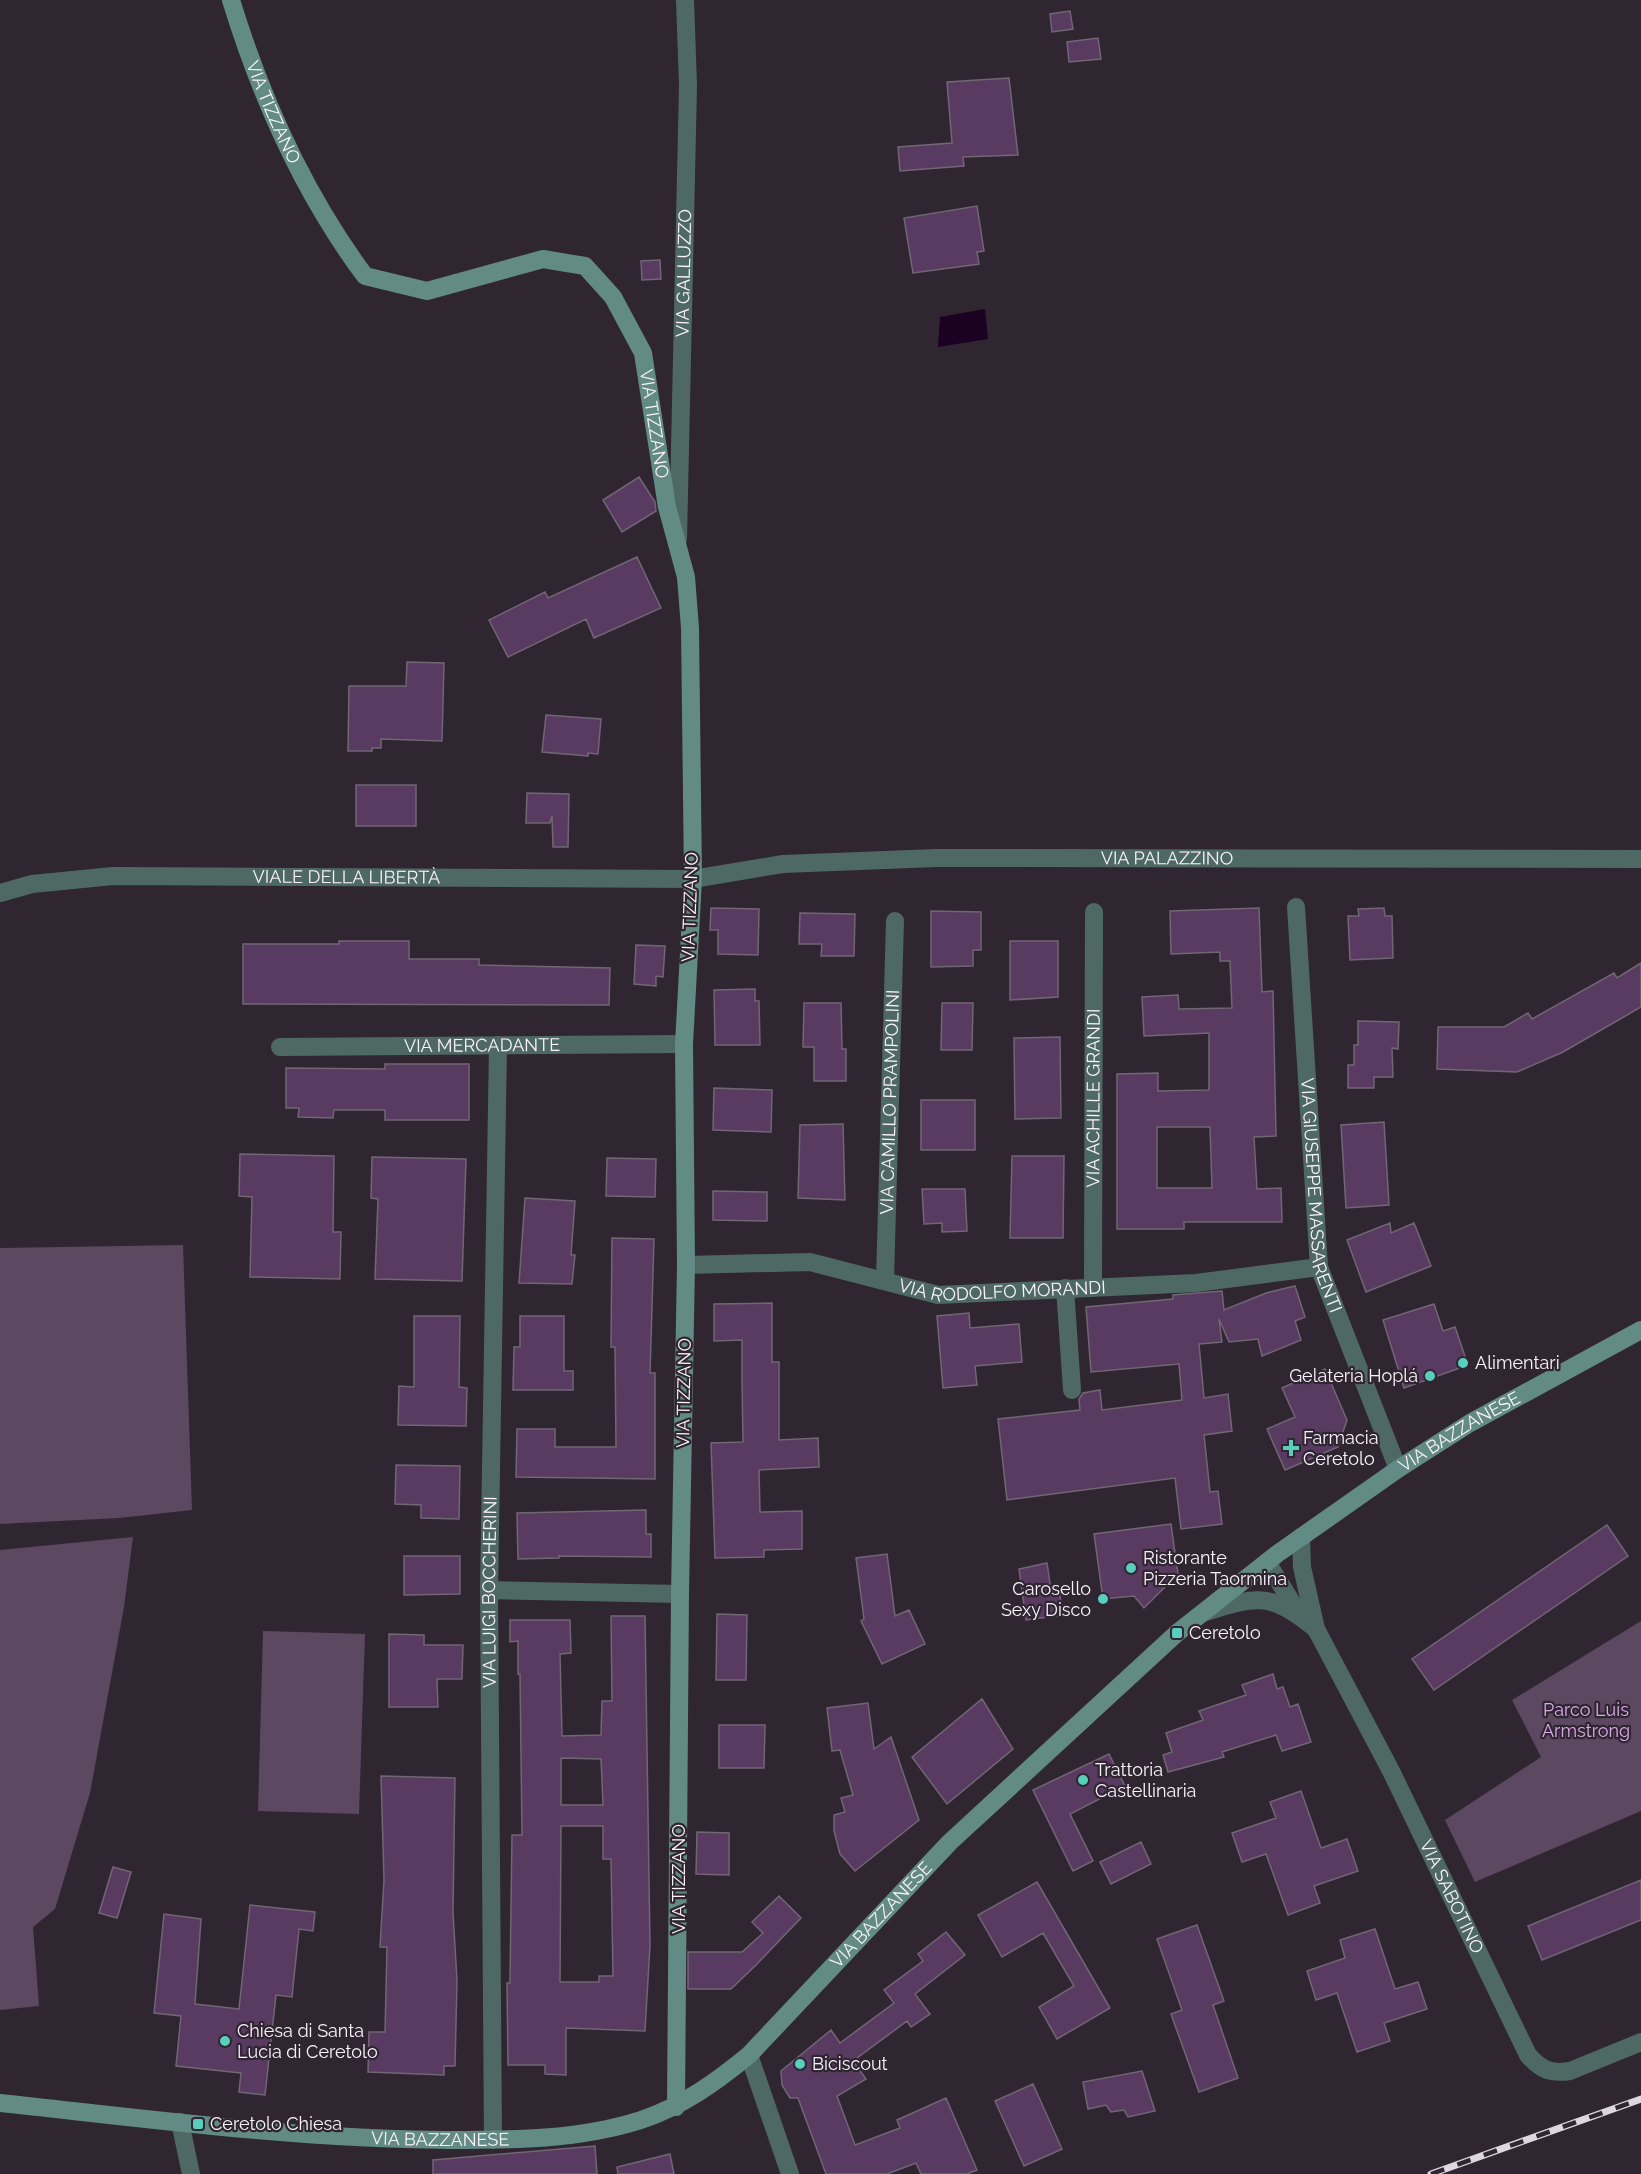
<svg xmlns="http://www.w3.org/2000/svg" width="1641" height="2174" font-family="Raleway,sans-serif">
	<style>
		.green { fill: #5c4861 }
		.water { fill: #1b0222 }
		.building { fill: #593b61; stroke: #706674; stroke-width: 1.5; fill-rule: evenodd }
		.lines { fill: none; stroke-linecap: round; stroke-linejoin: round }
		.street { stroke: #4e6964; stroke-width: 18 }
		.secondary { stroke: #618b84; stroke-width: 18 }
		.rail-casing { stroke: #ded7e0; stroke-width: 7 }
		.rail { stroke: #302632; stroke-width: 4.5; stroke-dasharray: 14; stroke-linecap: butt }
		.poi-dot { fill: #5acebd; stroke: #302632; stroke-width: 2 }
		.labels { text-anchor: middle; stroke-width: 4.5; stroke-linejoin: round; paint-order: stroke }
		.street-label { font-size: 18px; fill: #f9f2fb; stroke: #302632 }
		.poi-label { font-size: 18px; fill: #f9f2fb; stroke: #302632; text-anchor: start }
		.park-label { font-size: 18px; fill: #dbaae9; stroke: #302632 }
	</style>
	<rect width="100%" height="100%" fill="#302632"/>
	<path class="green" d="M 183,1245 L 192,1510 L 119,1518 L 0,1524 L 0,1248 Z
		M 133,1537 L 124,1607 L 90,1793 L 55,1909 L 33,1927 L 39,2006 L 0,2010 L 0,1550 Z
		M 1641,1621 L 1641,1811 L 1475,1882 L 1445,1820 L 1541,1757 L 1512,1700 Z
		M 263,1631 L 365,1634 L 359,1814 L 258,1811 Z"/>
	<path class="water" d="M 985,309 L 988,339 L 938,347 L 940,317 Z"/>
	<path class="building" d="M 1070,11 L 1073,29 L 1052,32 L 1050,14 Z
		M 1098,38 L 1101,59 L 1069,62 L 1067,42 Z
		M 1009,78 L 1018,155 L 963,157 L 964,166 L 900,171 L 898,147 L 952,143 L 947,82 Z
		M 977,206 L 984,251 L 977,252 L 979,264 L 913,273 L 904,218 Z
		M 660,260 L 661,279 L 642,280 L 641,261 Z
		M 639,477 L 655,502 L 656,511 L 622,532 L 603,500 Z
		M 637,557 L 661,608 L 594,638 L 586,619 L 508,657 L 489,620 L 545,592 L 548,598 Z
		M 407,662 L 444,663 L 442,741 L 381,739 L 381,748 L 372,748 L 372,751 L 348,751 L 349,686 L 406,686 Z
		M 546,715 L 601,719 L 598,754 L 588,753 L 588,756 L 542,752 Z
		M 356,785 L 416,785 L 416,826 L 356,826 Z
		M 527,793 L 569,794 L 568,847 L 553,847 L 552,816 L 550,823 L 526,823 Z
		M 711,908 L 759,909 L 758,955 L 718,954 L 718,930 L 710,930 Z
		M 1259,908 L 1262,992 L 1273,991 L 1276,1136 L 1254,1137 L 1257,1189 L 1281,1188 L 1282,1222 L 1184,1222 L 1184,1229 L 1117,1229 L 1117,1074 L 1158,1073 L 1158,1091 L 1209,1090 L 1209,1033 L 1144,1036 L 1142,997 L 1178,995 L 1179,1009 L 1232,1008 L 1230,961 L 1220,961 L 1220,952 L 1171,954 L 1170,911 ZM 1157,1127 L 1210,1127 L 1212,1188 L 1157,1188 Z
		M 1384,908 L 1385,916 L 1392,916 L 1393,958 L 1350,960 L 1348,916 L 1359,916 L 1358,909 Z
		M 931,911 L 981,912 L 981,950 L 973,950 L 973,966 L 931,967 Z
		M 800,913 L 855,914 L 854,956 L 821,956 L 822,944 L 799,944 Z
		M 339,941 L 409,941 L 409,959 L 479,959 L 479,965 L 610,968 L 609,1005 L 243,1004 L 243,944 L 339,944 Z
		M 1010,941 L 1058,941 L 1058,997 L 1010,1000 Z
		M 636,945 L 665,946 L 663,977 L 656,976 L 656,986 L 634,984 Z
		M 1641,963 L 1641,1007 L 1563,1052 L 1517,1072 L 1437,1069 L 1438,1027 L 1504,1027 L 1528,1013 L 1532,1019 L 1614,973 L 1617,978 Z
		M 755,989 L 755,1001 L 759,1001 L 760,1045 L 715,1045 L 714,990 Z
		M 804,1003 L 841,1003 L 842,1049 L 846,1049 L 846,1081 L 814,1081 L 814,1047 L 803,1047 Z
		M 942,1003 L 973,1003 L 972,1050 L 941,1050 Z
		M 1358,1021 L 1399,1022 L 1398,1049 L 1392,1048 L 1393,1077 L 1374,1077 L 1374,1088 L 1348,1088 L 1348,1065 L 1354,1065 L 1354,1045 L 1358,1045 Z
		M 1060,1037 L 1061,1118 L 1015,1119 L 1014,1038 Z
		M 385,1064 L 469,1064 L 469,1120 L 385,1120 L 385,1110 L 334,1110 L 333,1118 L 298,1117 L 299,1108 L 286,1108 L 286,1068 L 385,1069 Z
		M 714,1088 L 772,1090 L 771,1132 L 713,1130 Z
		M 921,1100 L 975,1100 L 975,1150 L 921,1150 Z
		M 1384,1122 L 1389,1205 L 1346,1208 L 1341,1125 Z
		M 843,1124 L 845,1200 L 798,1198 L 800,1125 Z
		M 240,1154 L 334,1156 L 333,1232 L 341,1232 L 340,1279 L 250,1277 L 252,1197 L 239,1196 Z
		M 1012,1156 L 1064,1156 L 1063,1238 L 1010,1238 Z
		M 372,1157 L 466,1159 L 462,1281 L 375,1279 L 378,1199 L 371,1198 Z
		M 607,1158 L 656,1159 L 655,1197 L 606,1196 Z
		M 922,1189 L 965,1189 L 967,1231 L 942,1232 L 942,1223 L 924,1224 Z
		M 713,1191 L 767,1192 L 767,1221 L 713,1220 Z
		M 525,1198 L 575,1201 L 571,1255 L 575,1255 L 572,1284 L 519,1283 Z
		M 1390,1223 L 1391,1233 L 1414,1223 L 1431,1266 L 1366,1292 L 1347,1240 Z
		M 612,1238 L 654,1239 L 650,1373 L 655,1373 L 655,1479 L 516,1477 L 517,1429 L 555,1429 L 555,1447 L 616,1447 L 615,1347 L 611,1347 Z
		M 1295,1286 L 1305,1317 L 1295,1321 L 1301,1340 L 1262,1356 L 1258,1339 L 1229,1342 L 1219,1319 L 1222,1342 L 1199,1344 L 1204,1398 L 1228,1394 L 1232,1431 L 1204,1435 L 1210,1492 L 1218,1491 L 1222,1524 L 1181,1529 L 1175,1478 L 1007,1500 L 998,1419 L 1080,1410 L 1079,1399 L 1083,1393 L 1100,1390 L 1102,1410 L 1182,1400 L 1179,1364 L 1091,1372 L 1086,1307 L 1173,1299 L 1173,1295 L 1222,1291 L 1224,1310 L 1266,1293 Z
		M 772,1303 L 772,1362 L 779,1362 L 779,1440 L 818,1438 L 819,1467 L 759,1470 L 760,1512 L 802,1511 L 802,1549 L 764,1550 L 764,1557 L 715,1558 L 711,1443 L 743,1442 L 742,1383 L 742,1340 L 714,1341 L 714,1304 Z
		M 1434,1304 L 1443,1331 L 1455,1327 L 1468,1365 L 1404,1388 L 1383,1320 Z
		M 969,1313 L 970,1328 L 1019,1324 L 1022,1362 L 975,1366 L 977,1385 L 943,1388 L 937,1316 Z
		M 414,1316 L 460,1316 L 459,1387 L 467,1388 L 466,1426 L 398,1425 L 399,1386 L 414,1387 Z
		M 520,1316 L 564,1316 L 564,1371 L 573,1371 L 573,1390 L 513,1390 L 514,1347 L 520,1347 Z
		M 1325,1369 L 1347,1420 L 1338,1447 L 1285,1470 L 1267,1429 L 1295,1417 L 1282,1388 Z
		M 396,1465 L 460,1466 L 459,1519 L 421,1518 L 421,1505 L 395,1504 Z
		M 646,1510 L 646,1534 L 651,1534 L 651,1557 L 559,1556 L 559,1558 L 518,1559 L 517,1513 Z
		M 1171,1524 L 1178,1574 L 1144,1608 L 1134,1596 L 1103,1599 L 1094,1534 Z
		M 1607,1525 L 1628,1556 L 1434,1690 L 1412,1659 Z
		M 887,1554 L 895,1616 L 909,1610 L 925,1644 L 882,1664 L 861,1621 L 864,1619 L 856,1558 Z
		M 404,1556 L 460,1556 L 460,1594 L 404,1595 Z
		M 1047,1563 L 1051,1590 L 1059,1589 L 1063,1615 L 1026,1620 L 1019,1569 Z
		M 717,1614 L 747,1615 L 746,1680 L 716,1680 Z
		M 611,1616 L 645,1616 L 650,1945 L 645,2031 L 566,2028 L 566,2075 L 545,2074 L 545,2065 L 508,2065 L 507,1983 L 510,1983 L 512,1835 L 522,1835 L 520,1674 L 518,1674 L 518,1641 L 510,1642 L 510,1620 L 570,1620 L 571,1653 L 560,1654 L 562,1736 L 601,1735 L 602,1701 L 612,1701 ZM 561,1758 L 601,1759 L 603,1805 L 561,1805 ZM 561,1826 L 603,1826 L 603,1859 L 611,1859 L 613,1976 L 599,1976 L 599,1982 L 560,1982 Z
		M 389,1634 L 424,1635 L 424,1645 L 463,1645 L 462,1679 L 437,1679 L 438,1707 L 389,1707 Z
		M 1273,1674 L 1277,1689 L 1283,1687 L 1290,1707 L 1298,1704 L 1311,1742 L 1282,1751 L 1276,1735 L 1222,1752 L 1224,1757 L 1168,1772 L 1163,1755 L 1172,1752 L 1166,1733 L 1203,1720 L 1199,1711 L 1246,1695 L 1242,1685 Z
		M 982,1699 L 1013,1749 L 947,1804 L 912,1757 Z
		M 868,1703 L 874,1749 L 891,1737 L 919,1820 L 855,1871 L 840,1854 L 834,1831 L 834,1815 L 845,1812 L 841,1798 L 853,1795 L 840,1750 L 832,1751 L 827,1708 Z
		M 719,1725 L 765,1725 L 764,1768 L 719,1768 Z
		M 1109,1754 L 1125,1786 L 1070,1814 L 1093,1861 L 1073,1871 L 1033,1790 Z
		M 381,1776 L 455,1778 L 453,1912 L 457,1981 L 455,2066 L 444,2066 L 444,2075 L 368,2072 L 369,2032 L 385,2032 L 387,1947 L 380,1947 L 384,1880 Z
		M 1301,1791 L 1321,1848 L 1347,1839 L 1358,1871 L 1314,1886 L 1320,1903 L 1288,1915 L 1266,1854 L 1242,1862 L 1232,1833 L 1276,1818 L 1270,1802 Z
		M 697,1832 L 729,1833 L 729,1875 L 696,1874 Z
		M 1141,1842 L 1151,1864 L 1111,1884 L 1100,1862 Z
		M 113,1867 L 131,1872 L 117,1918 L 99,1913 Z
		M 1641,1880 L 1641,1920 L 1542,1960 L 1528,1926 Z
		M 1037,1882 L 1110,2008 L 1057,2039 L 1039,2007 L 1074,1986 L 1043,1933 L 1002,1957 L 978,1915 Z
		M 779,1896 L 801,1918 L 755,1966 L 731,1989 L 688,1989 L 688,1952 L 742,1952 L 763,1933 L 752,1922 Z
		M 250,1905 L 315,1912 L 313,1931 L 299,1929 L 292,1997 L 276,1995 L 265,2095 L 239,2092 L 241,2073 L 176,2066 L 181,2016 L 154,2013 L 164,1914 L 201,1919 L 195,2004 L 239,2009 Z
		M 1197,1925 L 1224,2001 L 1213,2005 L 1238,2078 L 1199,2092 L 1171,2014 L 1182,2010 L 1157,1939 Z
		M 1375,1929 L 1395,1989 L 1418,1982 L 1427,2009 L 1384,2023 L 1390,2041 L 1357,2052 L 1337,1993 L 1316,2000 L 1307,1971 L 1345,1958 L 1340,1940 Z
		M 946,1932 L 965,1955 L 915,1994 L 930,2014 L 911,2027 L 907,2021 L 853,2061 L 866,2079 L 837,2096 L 855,2145 L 900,2128 L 897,2120 L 946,2098 L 977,2170 L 967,2174 L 921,2174 L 916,2163 L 887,2174 L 826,2174 L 798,2098 L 790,2098 L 782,2085 L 781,2071 L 831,2030 L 840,2043 L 894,2003 L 884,1990 L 923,1961 L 918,1954 Z
		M 1142,2071 L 1155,2111 L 1128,2117 L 1124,2110 L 1111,2112 L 1106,2105 L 1088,2109 L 1083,2082 Z
		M 1033,2084 L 1062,2149 L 1024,2166 L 995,2101 Z
		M 595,2146 L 597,2174 L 433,2174 L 433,2160 Z
		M 670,2154 L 674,2174 L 618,2174 L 617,2167 Z"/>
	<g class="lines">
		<g class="street">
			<path id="s1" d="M 678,539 L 688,85 L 685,0"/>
			<path id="s2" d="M 0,893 L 32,884 L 113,876 L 693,879 L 783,864 L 936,858 L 1641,859"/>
			<path id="s3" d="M 1296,907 L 1319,1267 L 1398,1469"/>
			<path id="s4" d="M 280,1047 L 684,1044"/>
			<path id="s5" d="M 686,1265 L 810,1262 L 938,1295 L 1196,1283 L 1319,1267"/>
			<path id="s6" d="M 885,1280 L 895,921"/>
			<path id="s7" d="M 1093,1286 L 1094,912"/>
			<path d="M 1065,1288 L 1072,1390"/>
			<path d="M 1267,1562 L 1299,1614"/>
			<path d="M 489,1590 L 680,1594"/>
			<path d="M 1206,1612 C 1258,1595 1272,1593 1316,1629 L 1302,1567 L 1301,1537"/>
			<path id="s8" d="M 1316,1629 L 1391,1771 L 1528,2055 C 1541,2070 1551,2074 1570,2071 L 1641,2042"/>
			<path d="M 749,2055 L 790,2174"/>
			<path d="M 180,2122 L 191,2174"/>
			<path id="s9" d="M 493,2140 L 489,1590 L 498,1045"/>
		</g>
		<g class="secondary">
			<path id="s10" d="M 231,0 C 261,98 304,194 365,276 L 427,291 L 543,259 L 585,266 L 613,297 L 643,353 L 667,507 L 686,577 L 690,628 L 693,879 L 684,1044 L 686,1265 L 680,1594 L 676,2107"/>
			<path id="s11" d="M 0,2103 C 149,2119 298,2139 448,2140 C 512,2140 579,2140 641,2120 C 683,2106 716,2082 749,2055 L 950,1842 L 1177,1633 L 1277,1554 L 1398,1469 L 1470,1423 L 1641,1330"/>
		</g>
		<g class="rail-casing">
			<path id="rail" d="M 1431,2174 L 1641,2099"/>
		</g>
		<use href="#rail" class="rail"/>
	</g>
	<g class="poi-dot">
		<circle cx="1463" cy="1363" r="6"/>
		<circle cx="1430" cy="1376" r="6"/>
		<path d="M1288 1439h6v6h6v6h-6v6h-6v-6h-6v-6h6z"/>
		<circle cx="1131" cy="1568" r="6"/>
		<circle cx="1103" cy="1599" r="6"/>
		<rect x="1171" y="1627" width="12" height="12" rx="3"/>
		<circle cx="1083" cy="1780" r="6"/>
		<circle cx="225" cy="2041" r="6"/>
		<circle cx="800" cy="2064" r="6"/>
		<rect x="192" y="2118" width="12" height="12" rx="3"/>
	</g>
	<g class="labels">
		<g class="street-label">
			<text dy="6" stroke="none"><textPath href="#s10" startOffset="120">VIA TIZZANO</textPath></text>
			<text dy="6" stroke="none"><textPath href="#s1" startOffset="266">VIA GALLUZZO</textPath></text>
			<text dy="6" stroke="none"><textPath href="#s10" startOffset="712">VIA TIZZANO</textPath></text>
			<text dy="6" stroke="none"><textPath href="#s2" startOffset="1170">VIA PALAZZINO</textPath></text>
			<text dy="6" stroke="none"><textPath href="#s2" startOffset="348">VIALE DELLA LIBERTÀ</textPath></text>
			<text transform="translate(690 907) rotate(-88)" y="6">VIA TIZZANO</text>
			<text dy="6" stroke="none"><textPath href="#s4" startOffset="202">VIA MERCADANTE</textPath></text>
			<text dy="6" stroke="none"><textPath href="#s7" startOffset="188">VIA ACHILLE GRANDI</textPath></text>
			<text dy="6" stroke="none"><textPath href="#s6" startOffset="178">VIA CAMILLO PRAMPOLINI</textPath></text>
			<text dy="6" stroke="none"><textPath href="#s3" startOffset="290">VIA GIUSEPPE MASSARENTI</textPath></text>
			<text dy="6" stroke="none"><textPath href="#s5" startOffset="320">VIA RODOLFO MORANDI</textPath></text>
			<text transform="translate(684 1393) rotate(-89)" y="6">VIA TIZZANO</text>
			<text dy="6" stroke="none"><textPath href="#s11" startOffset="1720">VIA BAZZANESE</textPath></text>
			<text dy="6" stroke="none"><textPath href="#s9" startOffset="548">VIA LUIGI BOCCHERINI</textPath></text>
			<text transform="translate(679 1879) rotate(-90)" y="6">VIA TIZZANO</text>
			<text dy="6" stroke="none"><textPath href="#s8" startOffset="300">VIA SABOTINO</textPath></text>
			<text dy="6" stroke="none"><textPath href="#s11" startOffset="964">VIA BAZZANESE</textPath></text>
			<text dy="6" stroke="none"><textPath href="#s11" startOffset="442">VIA BAZZANESE</textPath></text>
		</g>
		<g class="poi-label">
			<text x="1475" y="1369">Alimentari</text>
			<text x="1418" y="1382" text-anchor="end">Gelateria Hoplá</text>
			<text x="1303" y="1444">Farmacia<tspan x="1303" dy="21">Ceretolo</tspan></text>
			<text x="1143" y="1564">Ristorante<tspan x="1143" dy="21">Pizzeria Taormina</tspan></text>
			<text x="1091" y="1595" text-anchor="end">Carosello<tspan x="1091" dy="21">Sexy Disco</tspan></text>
			<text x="1189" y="1639">Ceretolo</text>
			<text x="1095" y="1776">Trattoria<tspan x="1095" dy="21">Castellinaria</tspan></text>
			<text x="237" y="2037">Chiesa di Santa<tspan x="237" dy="21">Lucia di Ceretolo</tspan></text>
			<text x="812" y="2070">Biciscout</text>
			<text x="210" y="2130">Ceretolo Chiesa</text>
		</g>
		<g class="park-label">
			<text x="1586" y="1716">Parco Luis<tspan x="1586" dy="21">Armstrong</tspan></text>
		</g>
	</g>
</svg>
